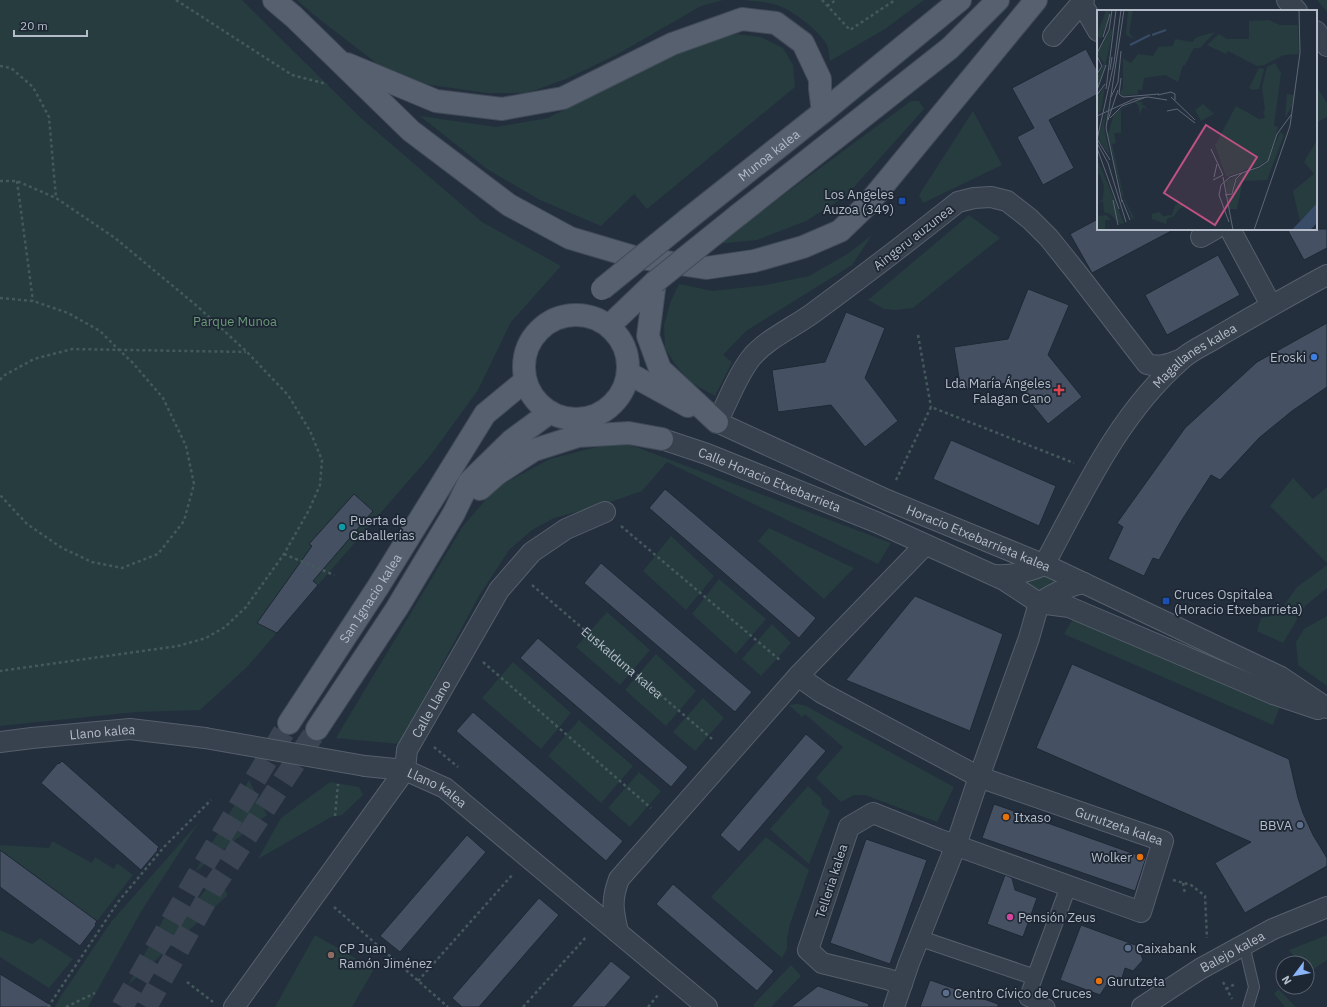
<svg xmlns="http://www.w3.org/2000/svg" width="1327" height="1007" font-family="'IBM Plex Sans',sans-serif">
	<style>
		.green { fill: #263c3f }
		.building { fill: #455162; stroke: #1f2835 }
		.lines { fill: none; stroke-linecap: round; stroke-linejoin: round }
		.primary-tunnel { stroke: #3a4453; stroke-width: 22; stroke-dasharray: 22 11; stroke-linecap: butt }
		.service-casing { stroke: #565f6c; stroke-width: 12 }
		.pedestrian-casing { stroke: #565f6c; stroke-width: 17 }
		.minor-casing { stroke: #565f6c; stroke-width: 22 }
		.primary-casing { stroke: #414a57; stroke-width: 24 }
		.path { stroke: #44595c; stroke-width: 2.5; stroke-dasharray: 3 3; stroke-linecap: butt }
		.service { stroke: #38414e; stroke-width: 10 }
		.pedestrian { stroke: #38414e; stroke-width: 15 }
		.minor { stroke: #38414e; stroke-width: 20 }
		.primary { stroke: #56606e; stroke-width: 22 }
		.minor-bridge-casing { stroke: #565f6c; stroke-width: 22; stroke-linecap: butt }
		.primary-bridge-casing { stroke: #414a57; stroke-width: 24; stroke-linecap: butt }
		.minor-bridge { stroke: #38414e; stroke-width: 20 }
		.primary-bridge { stroke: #56606e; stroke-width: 22 }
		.transit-dot { fill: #1a4fb4; stroke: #1d2633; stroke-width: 1.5 }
		.shop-dot { fill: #3f7fe0; stroke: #1d2633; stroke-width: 1.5 }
		.health-dot { fill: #e0444e; stroke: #1d2633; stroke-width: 1.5 }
		.culture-dot { fill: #0f9aa8; stroke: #1d2633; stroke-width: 1.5 }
		.food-dot { fill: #e8710a; stroke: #1d2633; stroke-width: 1.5 }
		.service-dot { fill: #5c6f8a; stroke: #1d2633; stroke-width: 1.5 }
		.hotel-dot { fill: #d1479c; stroke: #1d2633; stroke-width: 1.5 }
		.education-dot { fill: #8d6e63; stroke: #1d2633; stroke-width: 1.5 }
		.labels { text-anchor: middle; stroke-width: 3.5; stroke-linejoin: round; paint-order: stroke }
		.street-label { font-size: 13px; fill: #b4bcc9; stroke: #1d2633 }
		.poi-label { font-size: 13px; fill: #b4bcc9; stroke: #1d2633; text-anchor: start }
		.park-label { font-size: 13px; fill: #6b9a76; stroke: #1d2633 }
		.inset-river { fill: none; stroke: #394c67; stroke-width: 2 }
		.inset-road { fill: none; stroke: #5e6776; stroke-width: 1 }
		.view { fill: #bd5182; fill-opacity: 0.15; stroke: #bd5182; stroke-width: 2 }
		.inset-edge { fill: none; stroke: #b4bcc9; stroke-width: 2 }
	</style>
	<rect width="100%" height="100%" fill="#242f3e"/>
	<path class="green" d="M 0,0 L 242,0 L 362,119 L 482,222 L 561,266 L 511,322 L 478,390 L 430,456 L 247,667 L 200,710 L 136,712 L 0,726 Z
		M 297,0 L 723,0 L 701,6 L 616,55 L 566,79 L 527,93 L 487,93 L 424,84 L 380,66 L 314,15 Z
		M 742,0 L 924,0 L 885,29 L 830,61 C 829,56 829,50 827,45 C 821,32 795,13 782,7 C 771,2 753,1 742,0 Z
		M 1317,0 L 1327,0 L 1327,12 Z
		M 737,34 L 761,37 L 783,48 L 793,65 L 795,87 L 647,209 L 634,194 L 601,226 L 540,200 L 487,169 L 420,116 L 496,127 L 548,118 L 660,62 L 709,41 Z
		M 1316,86 L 1327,103 L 1327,117 L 1316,123 Z
		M 911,101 L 919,101 L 924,109 L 846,196 L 806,221 L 757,240 L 717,244 Z
		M 973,111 L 1002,165 L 923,203 L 919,195 Z
		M 969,215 L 1000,238 L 913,308 L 896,310 L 884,309 L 868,300 Z
		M 872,235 L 852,265 L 746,331 L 723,355 L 732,362 L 715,396 L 690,382 L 675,364 L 665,348 L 664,325 L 670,303 L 679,284 L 713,291 L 766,285 L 809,276 L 849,253 Z
		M 620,441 L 891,543 L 878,564 L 667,462 L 642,491 L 599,506 L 554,518 L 532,530 L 509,550 L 479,596 L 399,744 L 336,738 L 463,526 L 497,487 L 550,459 Z
		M 1293,478 L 1313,499 L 1327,487 L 1327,563 L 1270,506 Z
		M 769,528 L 854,568 L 824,599 L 758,541 Z
		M 671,536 L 714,576 L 686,610 L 643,571 Z
		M 1327,565 L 1327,588 L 1305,606 L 1283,643 L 1257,631 L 1261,618 L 1277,615 L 1297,587 Z
		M 1041,572 L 1063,584 L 1044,592 L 1014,580 Z
		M 719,579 L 766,619 L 736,654 L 692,614 Z
		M 607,612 L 650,650 L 620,685 L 576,647 Z
		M 1327,616 L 1327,686 L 1298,665 L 1296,642 L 1304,629 Z
		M 1073,619 L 1280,706 L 1273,725 L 1064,634 Z
		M 772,624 L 791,643 L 761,676 L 742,659 Z
		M 656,654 L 696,691 L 666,726 L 625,690 Z
		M 513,662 L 571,713 L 541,749 L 482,698 Z
		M 703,698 L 724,718 L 695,751 L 673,732 Z
		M 798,704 L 806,706 L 954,787 L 937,822 L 865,795 L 854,795 L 841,802 L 816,778 L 843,747 L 805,714 L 802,717 L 789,705 Z
		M 579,720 L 633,766 L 601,803 L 548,756 Z
		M 639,772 L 661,791 L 630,827 L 608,808 Z
		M 249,780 L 267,815 L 195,872 Z
		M 330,782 L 359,787 L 363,795 L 342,815 L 331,817 L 258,859 L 281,818 Z
		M 808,786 L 821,798 L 822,805 L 830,811 L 809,864 L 770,829 Z
		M 199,822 L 142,910 L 88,1007 L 55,1007 L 61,996 L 111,922 Z
		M 766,837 L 809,870 L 790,924 L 787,939 L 787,949 L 782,958 L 711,897 Z
		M 52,841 L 92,863 L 95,857 L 114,869 L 117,863 L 133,875 L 97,921 L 0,850 L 0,845 L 49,848 Z
		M 217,876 L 228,895 L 128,985 L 172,903 L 187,912 Z
		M 0,930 L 32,944 L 40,938 L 73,959 L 49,988 L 0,957 Z
		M 315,935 L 374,969 L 352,1007 L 275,1007 Z
		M 1327,935 L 1327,960 L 1308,973 L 1307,963 L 1299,963 L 1289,950 Z
		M 791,965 L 801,976 L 771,1007 L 755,1007 L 753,1005 Z
		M 1278,989 L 1296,1007 L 1285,1007 L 1274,994 Z"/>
	<path class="building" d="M 1086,49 L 1098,72 L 1098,94 L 1049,120 L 1074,168 L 1043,185 L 1017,137 L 1034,128 L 1012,88 Z
		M 1098,219 L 1098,229 L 1175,229 L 1092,273 L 1070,234 Z
		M 1287,229 L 1327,229 L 1327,248 L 1304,260 Z
		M 1218,255 L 1240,295 L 1167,335 L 1145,295 Z
		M 1028,289 L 1069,305 L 1048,355 L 1082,397 L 1048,424 L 1014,382 L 961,390 L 954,347 L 1008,339 Z
		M 846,312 L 885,328 L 865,378 L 898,421 L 865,447 L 831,405 L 778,412 L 772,370 L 825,362 Z
		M 1327,323 L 1327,387 L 1292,411 L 1259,438 L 1220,480 L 1211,475 L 1180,523 L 1159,560 L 1153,558 L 1144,576 L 1108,559 L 1123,527 L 1117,523 L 1185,428 L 1257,362 Z
		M 951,440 L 1056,486 L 1039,526 L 933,479 Z
		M 665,489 L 816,618 L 799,638 L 649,508 Z
		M 354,494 L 373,511 L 313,581 L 318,585 L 277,633 L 257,623 L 312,546 L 309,544 Z
		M 601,563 L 752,692 L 735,712 L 584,583 Z
		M 915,596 L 1003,634 L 970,731 L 846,680 Z
		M 538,638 L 688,767 L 671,787 L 520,658 Z
		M 1072,664 L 1289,759 L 1298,798 L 1303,813 L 1313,835 L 1327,858 L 1327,866 L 1245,913 L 1215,863 L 1251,842 L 1036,748 Z
		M 473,712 L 623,841 L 606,861 L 456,731 Z
		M 806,734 L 826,751 L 739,852 L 720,835 Z
		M 62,761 L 159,847 L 157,849 L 158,850 L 141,870 L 41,783 L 58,763 L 59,764 Z
		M 994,804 L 1146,858 L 1135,891 L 982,838 Z
		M 467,835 L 486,852 L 400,952 L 380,936 Z
		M 866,839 L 927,860 L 890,964 L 830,943 Z
		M 0,850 L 97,921 L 95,924 L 96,925 L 80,946 L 0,887 Z
		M 1005,875 L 1012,878 L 1015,890 L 1037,898 L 1023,937 L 987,924 Z
		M 673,884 L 774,971 L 757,991 L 656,904 Z
		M 539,898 L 559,915 L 479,1007 L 462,1007 L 452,998 Z
		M 1081,925 L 1138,946 L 1143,960 L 1133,971 L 1125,968 L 1122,978 L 1118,977 L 1115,983 L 1109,981 L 1100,995 L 1060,980 Z
		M 611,961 L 631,977 L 605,1007 L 571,1007 Z
		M 0,974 L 54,1007 L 0,1007 Z
		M 930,980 L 998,1004 L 998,1007 L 920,1007 Z
		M 818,986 L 869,1004 L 868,1007 L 791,1007 Z"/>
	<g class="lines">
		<path class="primary-tunnel" d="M 122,1007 L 198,875 L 289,723
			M 146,1007 L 213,888 L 317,729"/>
		<g class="service-casing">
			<path id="service" d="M 1244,945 L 1254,987 L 1248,1007"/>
		</g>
		<g class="pedestrian-casing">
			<path id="pedestrian" d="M 919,938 L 1034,977
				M 1047,1007 L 1027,998 L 1069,885"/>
		</g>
		<g class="minor-casing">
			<g id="minor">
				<path d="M 1287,0 L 1297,11"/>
				<path d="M 1081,2 L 1098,31"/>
				<path d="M 1316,31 L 1327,46"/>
				<path d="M 1053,36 L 1084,0"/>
				<path d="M 1230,229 L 1271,305"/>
				<path d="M 1201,237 L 1215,229"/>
				<path id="s2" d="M 1182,359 C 1169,364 1160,368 1147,364 L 1077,273 L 1049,238 L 1030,219 L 1007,201 L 991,197 L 974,198 L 958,202 C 910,240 862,277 813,313 C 794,327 765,340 751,358 C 736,377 729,400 717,422 L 887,500 L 1052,568 L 1281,677 L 1327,708"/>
				<path id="s3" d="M 662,439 L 707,454 L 876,522 L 1004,580 L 1039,603 L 1069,607 L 1273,694 L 1318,709"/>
				<path id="s4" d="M 995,575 C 1013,576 1027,572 1044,565 C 1083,493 1118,415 1181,360 C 1191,350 1207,344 1219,336 C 1255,315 1290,295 1327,275"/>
				<path d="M 1039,603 C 1054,593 1067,586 1084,583"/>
				<path id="s5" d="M 798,676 L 822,693 L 979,777 L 1163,841 L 1141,912 L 938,839 L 873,813 L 849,827 L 808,950 L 822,963 L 887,979 L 902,984"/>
				<path id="s6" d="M 0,742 L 32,738 L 130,729 L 205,738"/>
				<path id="s7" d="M 365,766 L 405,770 L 445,788 L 707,1007"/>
				<path d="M 618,932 C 613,910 611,900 619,879 L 798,676 L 925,545"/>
				<path id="s8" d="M 234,1007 L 405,770 L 407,750 L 499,590 L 532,552 L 566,529 L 605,512"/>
				<path d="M 894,1007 L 909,963 L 956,845 L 979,777 L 1029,638 L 1039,603"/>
				<path id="s9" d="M 1142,1007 L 1200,969 L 1273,929 L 1327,907"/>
			</g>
		</g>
		<g class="primary-casing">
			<g id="primary">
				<path d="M 274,0 L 294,17 L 411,131 L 509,205 L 570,238 L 634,257 L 706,268 L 754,261 L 803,247 L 840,231 L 868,204 L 1036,0"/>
				<path d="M 347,64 L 436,101 L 502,109 L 563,98 L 672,44 L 742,19 L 776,23 L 803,43 L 820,79 L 820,89 L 823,112"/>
				<path d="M 737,216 L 950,48 L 998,0"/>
				<path id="s10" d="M 688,219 L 823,112 L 960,0"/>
				<path d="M 655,282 L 648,336 L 660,369 L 717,422"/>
				<circle cx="576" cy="367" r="52"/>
				<path d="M 609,326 L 655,282"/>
				<path d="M 628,373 L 688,406"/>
				<path d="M 480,489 L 497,474 L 534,450 L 578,436 L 629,433 L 662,439"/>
				<path id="s11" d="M 289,723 L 378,587 L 485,414 L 525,381"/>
				<path d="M 317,729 L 397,608 L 454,513 L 469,482 L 511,441 L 549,413"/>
			</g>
		</g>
		<g class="path">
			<path d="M 176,0 L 292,75 L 327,84"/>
			<path d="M 822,0 L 850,30 L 895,0"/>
			<path d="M 827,6 L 836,0"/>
			<path d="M 0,66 L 11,68 L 33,87 L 49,117 L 56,198"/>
			<path d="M 0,181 L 17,181 L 56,198 L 115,238 L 197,306 L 247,352 L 288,395 L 310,431 L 322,460 L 320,485 L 309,510 L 284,554 L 246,607 L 225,627 L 206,638 L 178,646 L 0,671"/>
			<path d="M 17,181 L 33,301"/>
			<path d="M 0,298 L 33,301 L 68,313 L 100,331 L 119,350 L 132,362 L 163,398 L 186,446 L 194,484 L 184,521 L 158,554 L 122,568 L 92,562 L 62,548 L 27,524 L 0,495"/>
			<path d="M 918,335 L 931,407"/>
			<path d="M 0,380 L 3,376 L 34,359 L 72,349 L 246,352"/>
			<path d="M 896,480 L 931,407 L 1074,463"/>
			<path d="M 621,526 L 781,661"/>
			<path d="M 284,554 L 334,575"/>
			<path id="s1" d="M 532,585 L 712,739"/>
			<path d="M 483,662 L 651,808"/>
			<path d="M 434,747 L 458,767"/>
			<path d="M 335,816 L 338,784"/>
			<path d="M 1173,880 L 1191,885 L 1205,896 L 1207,938"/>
			<path d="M 1183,883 L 1185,894"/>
			<path d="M 334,907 L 448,1007"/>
			<path d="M 418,981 L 513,874"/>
			<path d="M 187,982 L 213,1002"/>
			<path d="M 1223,982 L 1232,999"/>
			<path d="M 1226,989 L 1235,984"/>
			<path d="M 48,1007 L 118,902 L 164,847 L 211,800"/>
			<path d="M 66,1007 L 95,993"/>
			<path d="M 523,1007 L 587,936"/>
			<path d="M 648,1007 L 658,995"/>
		</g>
		<use href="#service" class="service"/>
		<use href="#pedestrian" class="pedestrian"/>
		<use href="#minor" class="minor"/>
		<use href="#primary" class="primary"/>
		<g class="minor-bridge-casing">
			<path id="minor-bridge" d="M 205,738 L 365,766"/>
		</g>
		<g class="primary-bridge-casing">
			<path id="primary-bridge" d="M 655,282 L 737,216
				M 602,289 L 688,219"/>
		</g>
		<use href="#minor-bridge" class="minor-bridge"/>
		<use href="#primary-bridge" class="primary-bridge"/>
	</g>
	<g class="transit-dot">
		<rect x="898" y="197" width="8" height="8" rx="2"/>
		<rect x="1162" y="597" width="8" height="8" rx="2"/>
	</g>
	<circle class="shop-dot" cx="1314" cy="357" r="4"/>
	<path class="health-dot" d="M1057 384h4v4h4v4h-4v4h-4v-4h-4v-4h4z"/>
	<circle class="culture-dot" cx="342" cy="527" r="4"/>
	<g class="food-dot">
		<circle cx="1006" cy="817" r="4"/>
		<circle cx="1140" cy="857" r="4"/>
		<circle cx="1099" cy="981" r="4"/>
	</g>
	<g class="service-dot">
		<circle cx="1300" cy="825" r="4"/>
		<circle cx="1128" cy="948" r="4"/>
		<circle cx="946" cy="993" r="4"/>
	</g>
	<circle class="hotel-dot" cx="1010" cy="917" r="4"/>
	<circle class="education-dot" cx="331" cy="955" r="4"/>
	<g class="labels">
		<g class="street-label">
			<text dy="5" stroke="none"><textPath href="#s10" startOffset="103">Munoa kalea</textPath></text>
			<text transform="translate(913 237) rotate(-38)" y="5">Aingeru auzunea</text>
			<text dy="5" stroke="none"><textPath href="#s4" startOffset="312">Magallanes kalea</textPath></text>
			<text dy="5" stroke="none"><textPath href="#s3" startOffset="115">Calle Horacio Etxebarrieta</textPath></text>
			<text dy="5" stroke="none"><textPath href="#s2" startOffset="920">Horacio Etxebarrieta kalea</textPath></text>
			<text dy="5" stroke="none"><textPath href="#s11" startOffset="149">San Ignacio kalea</textPath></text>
			<text dy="5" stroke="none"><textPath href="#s1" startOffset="119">Euskalduna kalea</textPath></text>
			<text dy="5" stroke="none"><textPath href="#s8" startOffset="360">Calle Llano</textPath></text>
			<text dy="5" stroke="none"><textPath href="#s6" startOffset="103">Llano kalea</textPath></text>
			<text dy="5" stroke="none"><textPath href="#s7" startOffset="77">Llano kalea</textPath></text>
			<text dy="5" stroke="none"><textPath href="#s5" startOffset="356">Gurutzeta kalea</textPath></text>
			<text transform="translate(831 881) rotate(-72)" y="5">Telleria kalea</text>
			<text dy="5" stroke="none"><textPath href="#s9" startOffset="106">Balejo kalea</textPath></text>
		</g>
		<g class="poi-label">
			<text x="894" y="199" text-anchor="end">Los Angeles<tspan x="894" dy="15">Auzoa (349)</tspan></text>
			<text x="1306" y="362" text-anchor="end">Eroski</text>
			<text x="1051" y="388" text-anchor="end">Lda María Ángeles<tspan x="1051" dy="15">Falagan Cano</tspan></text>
			<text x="350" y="525">Puerta de<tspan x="350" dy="15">Caballerías</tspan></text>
			<text x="1174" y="599">Cruces Ospitalea<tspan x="1174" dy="15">(Horacio Etxebarrieta)</tspan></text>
			<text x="1014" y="822">Itxaso</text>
			<text x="1292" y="830" text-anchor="end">BBVA</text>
			<text x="1132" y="862" text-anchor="end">Wolker</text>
			<text x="1018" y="922">Pensión Zeus</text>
			<text x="339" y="953">CP Juan<tspan x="339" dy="15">Ramón Jiménez</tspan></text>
			<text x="1136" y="953">Caixabank</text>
			<text x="1107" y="986">Gurutzeta</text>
			<text x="954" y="998">Centro Cívico de Cruces</text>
		</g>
		<g class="park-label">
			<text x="235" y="326">Parque Munoa</text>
		</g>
	</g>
	<g transform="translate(1097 10)">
		<rect width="220" height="220" fill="#242f3e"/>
		<path d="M 9,0 L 12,0 L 13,3 L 4,29 L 0,25 ZM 31,0 L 36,0 L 32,23 L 38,29 L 29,25 ZM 172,10 L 183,15 L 201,15 L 202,44 L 187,45 L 167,55 L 160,56 L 131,41 L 129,44 L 110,35 L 122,24 L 130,29 L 152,29 L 152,11 ZM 14,19 L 16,20 L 8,57 L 0,79 L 1,66 L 7,53 L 0,44 ZM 118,22 L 103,38 L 97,38 L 88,55 L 86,55 L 81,72 L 68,65 L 47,68 L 45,80 L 41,80 L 41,84 L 25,86 L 23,82 L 26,78 L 26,48 L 34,53 L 41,44 L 56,46 L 61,37 L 76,36 L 78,29 L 95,32 L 100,27 ZM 178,53 L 184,63 L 177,116 L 181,117 L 172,149 L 163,155 L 129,167 L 118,135 L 139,96 L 162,109 L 168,108 L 166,101 L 168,101 L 165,77 L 170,57 ZM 162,58 L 167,59 L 162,79 L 156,80 L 152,78 ZM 8,76 L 4,101 L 0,104 L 0,88 ZM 190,84 L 197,85 L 195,96 L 188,108 ZM 38,91 L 46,92 L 44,94 L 48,96 L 50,100 L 46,97 L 43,104 L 41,95 L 37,92 L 24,100 L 24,123 L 17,123 L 19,133 L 15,134 L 27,188 L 37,208 L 35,209 L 25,185 L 11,125 L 17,103 ZM 11,93 L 7,117 L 13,146 L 1,129 ZM 106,94 L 117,104 L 104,111 L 98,100 ZM 183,122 L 187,125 L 170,170 L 146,171 L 140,199 L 132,199 L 131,187 L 137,184 L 139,171 L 145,164 L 170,153 ZM 220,130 L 220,193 L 203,211 L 196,181 L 217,164 L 207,152 ZM 0,148 L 27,213 L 23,214 L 13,204 L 7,202 L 6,191 L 0,193 L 6,189 L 7,176 L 3,164 L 0,165 L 0,160 L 3,159 L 0,159 ZM 141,165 L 137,171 L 135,182 L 130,185 L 129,171 ZM 85,192 L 86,198 L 83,198 L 77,206 L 70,209 L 69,214 L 55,209 L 55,204 L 62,202 L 66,206 L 75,205 L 78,195 ZM 9,205 L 14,210 L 8,210 L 8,220 L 0,220 L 1,206 Z" fill="#263c3f"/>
		<path d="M 220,193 L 220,213 L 213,220 L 195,220 Z" fill="#394c67"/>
		<path class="inset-river" d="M 55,25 L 69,20M 33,35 L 53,25"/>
		<path class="inset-road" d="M 6,27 L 13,4M 0,43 L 12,20 L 15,0M 0,46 L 5,56 L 0,64M 13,60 L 15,47M 24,68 L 22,84 L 26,87 L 62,84M 9,79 L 19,0M 0,80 L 9,55M 0,85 L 8,74M 61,85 L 74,82 L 78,84 L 78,90M 14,87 L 21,72 L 24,41M 74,87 L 98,110M 70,101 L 80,99 L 98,113M 0,106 L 37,89 L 51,87 L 70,90M 13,108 L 25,96 L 49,87M 11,110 L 21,80M 0,129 L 13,150M 0,130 L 17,53 L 24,0M 0,133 L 11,153 L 29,212M 0,138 L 22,199M 114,139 L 126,165 L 116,170M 117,167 L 120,154M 126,167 L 136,220M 128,185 L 135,184 L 139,169 L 145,163M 16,190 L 21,215M 25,190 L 33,210M 25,192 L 9,118 L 27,0M 132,212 L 122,185 L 124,175 L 133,167 L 162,157 L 171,151 L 180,124 L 194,105M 157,220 L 193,116 L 203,43 L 202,0"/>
		<path class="view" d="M 109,115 L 160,147 L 118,215 L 67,183 Z"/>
		<rect width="220" height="220" class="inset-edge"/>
	</g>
	<g transform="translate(1295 975) rotate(238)"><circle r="19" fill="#1d2633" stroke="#59626f"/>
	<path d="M0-3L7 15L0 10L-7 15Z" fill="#8ab4f8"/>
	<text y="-6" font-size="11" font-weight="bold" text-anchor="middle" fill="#b4bcc9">N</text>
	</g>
	<path d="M14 30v6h73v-6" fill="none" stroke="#b4bcc9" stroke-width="2"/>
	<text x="20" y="30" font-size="12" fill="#b4bcc9" stroke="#1d2633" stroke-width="3" paint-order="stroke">20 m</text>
</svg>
